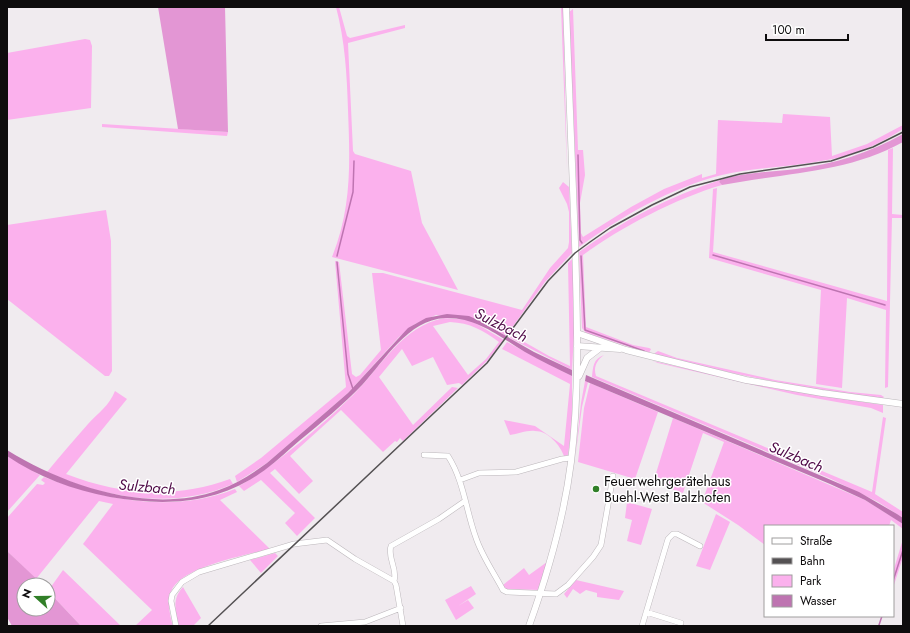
<svg xmlns="http://www.w3.org/2000/svg" width="910" height="633" font-family="Jost,sans-serif">
	<style>
		.green { fill: #fbb1ed; fill-rule: evenodd }
		.forest { fill: #e396d4 }
		.water { fill: #be74b1 }
		.lines { fill: none; stroke-linecap: round; stroke-linejoin: round }
		.stream { stroke: #be74b1; stroke-width: 1.5 }
		.minor-casing { stroke: #bcb7bb; stroke-width: 6 }
		.tertiary-casing { stroke: #bcb7bb; stroke-width: 7 }
		.minor { stroke: #fff; stroke-width: 5 }
		.tertiary { stroke: #fff; stroke-width: 6 }
		.rail { stroke: #545153; stroke-width: 1.5 }
		.poi-dot { fill: #317f28; stroke: #fff; stroke-width: 1.5 }
		.labels { text-anchor: middle; stroke-width: 3; stroke-linejoin: round; paint-order: stroke }
		.poi-label { font-size: 14px; fill: #0e0c0d; stroke: #fff; text-anchor: start }
		.water-label { font-size: 15px; font-style: italic; fill: #4f0947; stroke: #fff }
	</style>
	<rect width="100%" height="100%" fill="#f0ebef"/>
	<path class="green" d="M 336,7 L 339,7 L 347,36 L 350,38 L 405,25 L 405,28 L 348,43 L 353,151 L 355,154 L 411,171 L 422,223 L 458,290 L 332,257 C 352,207 350,162 348,110 C 347,75 345,41 336,7 Z
		M 561,7 L 563,7 L 567,170 Z
		M 573,9 L 578,150 L 583,150 L 585,175 L 580,203 L 581,233 L 583,237 L 631,207 L 664,189 L 702,174 L 702,178 L 716,174 L 718,120 L 782,123 L 783,114 L 830,117 L 832,156 L 867,144 L 903,125 L 903,129 C 881,143 854,156 827,160 C 793,167 757,167 722,175 C 670,188 622,216 579,247 L 569,12 Z
		M 85,39 L 90,40 L 92,46 L 91,108 L 7,120 L 7,53 Z
		M 102,124 L 228,132 L 227,136 L 102,127 Z
		M 893,148 L 892,214 L 903,215 L 903,218 L 892,218 L 888,387 L 885,388 L 886,310 L 847,298 L 842,388 L 816,384 L 821,290 L 709,258 L 713,189 L 717,188 L 713,252 L 887,301 L 888,150 Z
		M 720,180 L 719,182 L 722,185 C 677,198 621,227 583,255 L 586,327 L 633,345 L 649,348 L 651,349 L 649,353 L 586,333 L 582,328 L 579,252 C 622,221 670,196 720,180 Z
		M 563,182 L 569,187 L 572,253 L 545,282 L 506,336 L 478,320 L 436,315 L 415,324 L 399,337 L 348,393 L 267,463 L 237,482 L 235,476 L 261,458 L 346,387 L 335,261 L 339,262 L 352,374 L 356,377 L 360,375 L 381,350 L 372,273 L 383,273 L 522,310 L 550,268 L 568,248 L 569,242 L 569,212 L 567,204 L 559,188 Z
		M 106,210 L 111,241 L 112,371 L 109,376 L 105,376 L 7,299 L 7,225 Z
		M 573,258 L 574,334 L 572,370 L 510,338 L 512,335 L 549,356 L 570,366 L 568,263 Z
		M 444,318 L 470,320 L 504,340 L 487,361 L 462,385 L 459,383 L 447,385 L 433,357 L 412,366 L 402,349 L 379,377 L 413,425 L 452,387 L 458,388 L 403,441 L 400,438 L 397,442 L 395,441 L 383,452 L 341,410 L 290,456 L 313,481 L 299,494 L 275,469 L 270,473 L 315,518 L 297,536 L 285,523 L 295,513 L 261,480 L 244,491 L 239,486 C 277,464 321,426 353,395 C 381,367 402,326 444,318 ZM 450,322 C 470,323 483,330 499,342 L 486,359 L 468,375 L 433,326 Z
		M 507,342 L 544,362 L 572,376 L 572,425 L 568,455 L 564,456 C 560,445 548,431 535,431 C 527,430 518,434 510,435 L 504,420 L 535,426 L 564,446 L 570,384 L 502,349 Z
		M 658,351 L 677,358 L 775,380 L 850,392 L 881,395 L 884,397 L 882,399 C 806,389 730,374 655,355 L 655,353 Z
		M 604,355 C 597,360 593,367 596,376 L 872,492 L 883,417 L 886,418 L 875,494 L 903,512 L 903,518 L 878,502 L 829,478 L 592,377 C 593,367 593,359 604,355 Z
		M 653,361 L 773,388 L 883,405 L 883,413 L 871,408 L 797,395 L 658,363 Z
		M 585,381 L 588,382 L 582,407 L 575,459 L 581,403 Z
		M 590,383 L 658,412 L 635,479 L 578,462 L 584,408 Z
		M 115,391 L 127,399 L 66,474 C 119,495 177,499 230,479 L 233,484 C 174,510 105,499 47,472 C 60,456 74,440 88,424 C 98,413 109,406 115,391 Z
		M 673,418 L 865,500 L 902,523 L 903,529 L 891,520 L 889,526 L 765,526 L 765,545 L 738,525 L 702,502 L 724,442 L 703,433 L 683,493 L 653,483 Z
		M 7,456 L 40,475 L 7,512 Z
		M 44,477 C 105,500 172,514 235,489 L 237,492 L 220,500 L 270,549 C 247,555 179,567 171,592 C 167,603 170,616 173,626 L 135,626 L 152,610 L 83,544 L 113,504 L 99,501 L 36,579 L 7,551 L 7,518 L 37,484 L 43,485 L 45,483 L 41,480 Z
		M 627,502 L 652,509 L 641,545 L 627,541 L 632,520 L 625,518 Z
		M 716,514 L 730,522 L 710,570 L 696,566 Z
		M 903,539 L 903,557 L 893,588 L 893,572 Z
		M 275,553 L 278,556 L 261,573 L 250,560 Z
		M 547,562 L 539,590 L 505,589 L 503,585 L 524,568 L 529,575 Z
		M 63,570 L 121,626 L 81,626 L 48,591 Z
		M 576,580 L 624,591 L 619,600 L 597,597 L 597,593 L 586,590 L 580,594 L 573,589 L 567,598 L 564,594 Z
		M 471,586 L 476,594 L 458,606 L 468,600 L 474,608 L 456,620 L 445,600 Z
		M 183,587 L 201,618 L 193,626 L 179,626 C 175,612 172,598 183,587 Z"/>
	<path class="forest" d="M 158,7 L 225,7 L 228,132 L 178,129 Z
		M 903,134 L 903,142 C 848,173 783,173 722,185 L 719,182 L 720,180 C 745,172 770,172 796,169 C 835,164 869,153 903,134 Z
		M 7,551 L 43,585 L 24,585 L 24,609 L 48,609 L 48,591 L 81,626 L 12,626 L 7,617 Z"/>
	<path class="water" d="M 447,314 L 469,316 L 478,320 L 534,352 L 572,370 L 572,376 C 556,368 541,361 525,352 C 500,337 477,317 445,318 C 408,320 385,360 363,384 C 343,405 321,423 299,441 C 286,452 273,465 259,474 C 213,505 163,506 110,497 C 73,490 38,477 7,456 L 7,450 C 65,486 151,515 219,490 C 236,484 252,474 267,463 L 348,393 L 408,328 L 426,318 Z
		M 586,375 L 859,492 L 897,514 L 903,518 L 903,524 L 865,500 L 830,484 L 585,381 Z"/>
	<g class="lines">
		<path class="stream" d="M 578,155 L 580,240 L 582,243
			M 713,255 L 885,305
			M 337,256 L 353,192 L 354,161
			M 581,256 L 585,330 L 644,351
			M 337,262 L 348,374 L 353,389
			M 893,581 L 903,550
			M 879,625 L 882,616"/>
		<g class="minor-casing">
			<path id="minor" d="M 424,455 L 448,456 C 464,481 466,511 476,538 C 482,556 494,573 503,590 L 507,592 L 556,594 L 568,585 L 593,557 L 601,545 L 613,476
				M 460,480 L 479,473 L 516,472 L 562,459 L 571,458
				M 394,581 C 398,570 387,557 391,546 L 439,519 L 465,501
				M 646,612 L 681,623
				M 176,626 L 171,601 L 172,595 L 182,582 L 199,572 L 294,544 L 327,540 L 355,559 L 394,581 L 396,585 L 403,626
				M 321,626 L 365,622 L 401,608
				M 642,626 L 668,539 L 673,534 L 677,534 L 700,546"/>
		</g>
		<g class="tertiary-casing">
			<path id="tertiary" d="M 577,333 L 626,350 L 746,380 L 822,393 L 903,404
				M 577,346 L 620,349
				M 579,376 L 587,358 L 600,348
				M 529,626 C 548,573 564,518 571,462 C 580,389 577,316 575,242 C 572,164 569,85 566,7"/>
		</g>
		<use href="#minor" class="minor"/>
		<use href="#tertiary" class="tertiary"/>
		<path class="rail" d="M 208,626 L 487,363 L 548,281 L 575,253 L 590,242 L 610,228 L 652,205 L 690,187 L 740,174 L 831,161 L 873,147 L 903,132"/>
	</g>
	<circle class="poi-dot" cx="596" cy="489" r="4"/>
	<g class="labels">
		<g class="poi-label">
			<text x="604" y="486">Feuerwehrgerätehaus<tspan x="604" dy="16">Buehl-West Balzhofen</tspan></text>
		</g>
		<g class="water-label">
			<text transform="translate(501 325) rotate(27)" y="5">Sulzbach</text>
			<text transform="translate(796 457) rotate(23)" y="5">Sulzbach</text>
			<text transform="translate(147 487) rotate(5)" y="5">Sulzbach</text>
		</g>
	</g>
	<rect width="910" height="633" fill="none" stroke="#0e0c0d" stroke-width="16"/>
	<rect x="764" y="525" width="130" height="92" fill="#ffffff" stroke="#9f9e9e"/>
	<rect x="772" y="538" width="20" height="6" fill="#ffffff" stroke="#9f9e9e"/>
	<text x="800" y="545" font-size="12" fill="#0e0c0d">Straße</text>
	<rect x="772" y="558" width="20" height="6" fill="#545153" stroke="#9f9e9e"/>
	<text x="800" y="565" font-size="12" fill="#0e0c0d">Bahn</text>
	<rect x="772" y="575" width="20" height="12" fill="#fbb1ed" stroke="#9f9e9e"/>
	<text x="800" y="585" font-size="12" fill="#0e0c0d">Park</text>
	<rect x="772" y="595" width="20" height="12" fill="#be74b1" stroke="#9f9e9e"/>
	<text x="800" y="605" font-size="12" fill="#0e0c0d">Wasser</text>
	<g transform="translate(36 597) rotate(291)"><circle r="19" fill="#ffffff" stroke="#9f9e9e"/>
	<path d="M0-3L7 15L0 10L-7 15Z" fill="#317f28"/>
	<text y="-6" font-size="11" font-weight="bold" text-anchor="middle" fill="#0e0c0d">N</text>
	</g>
	<path d="M766 34v6h82v-6" fill="none" stroke="#0e0c0d" stroke-width="2"/>
	<text x="772" y="34" font-size="12" fill="#0e0c0d" stroke="#ffffff" stroke-width="3" paint-order="stroke">100 m</text>
</svg>
